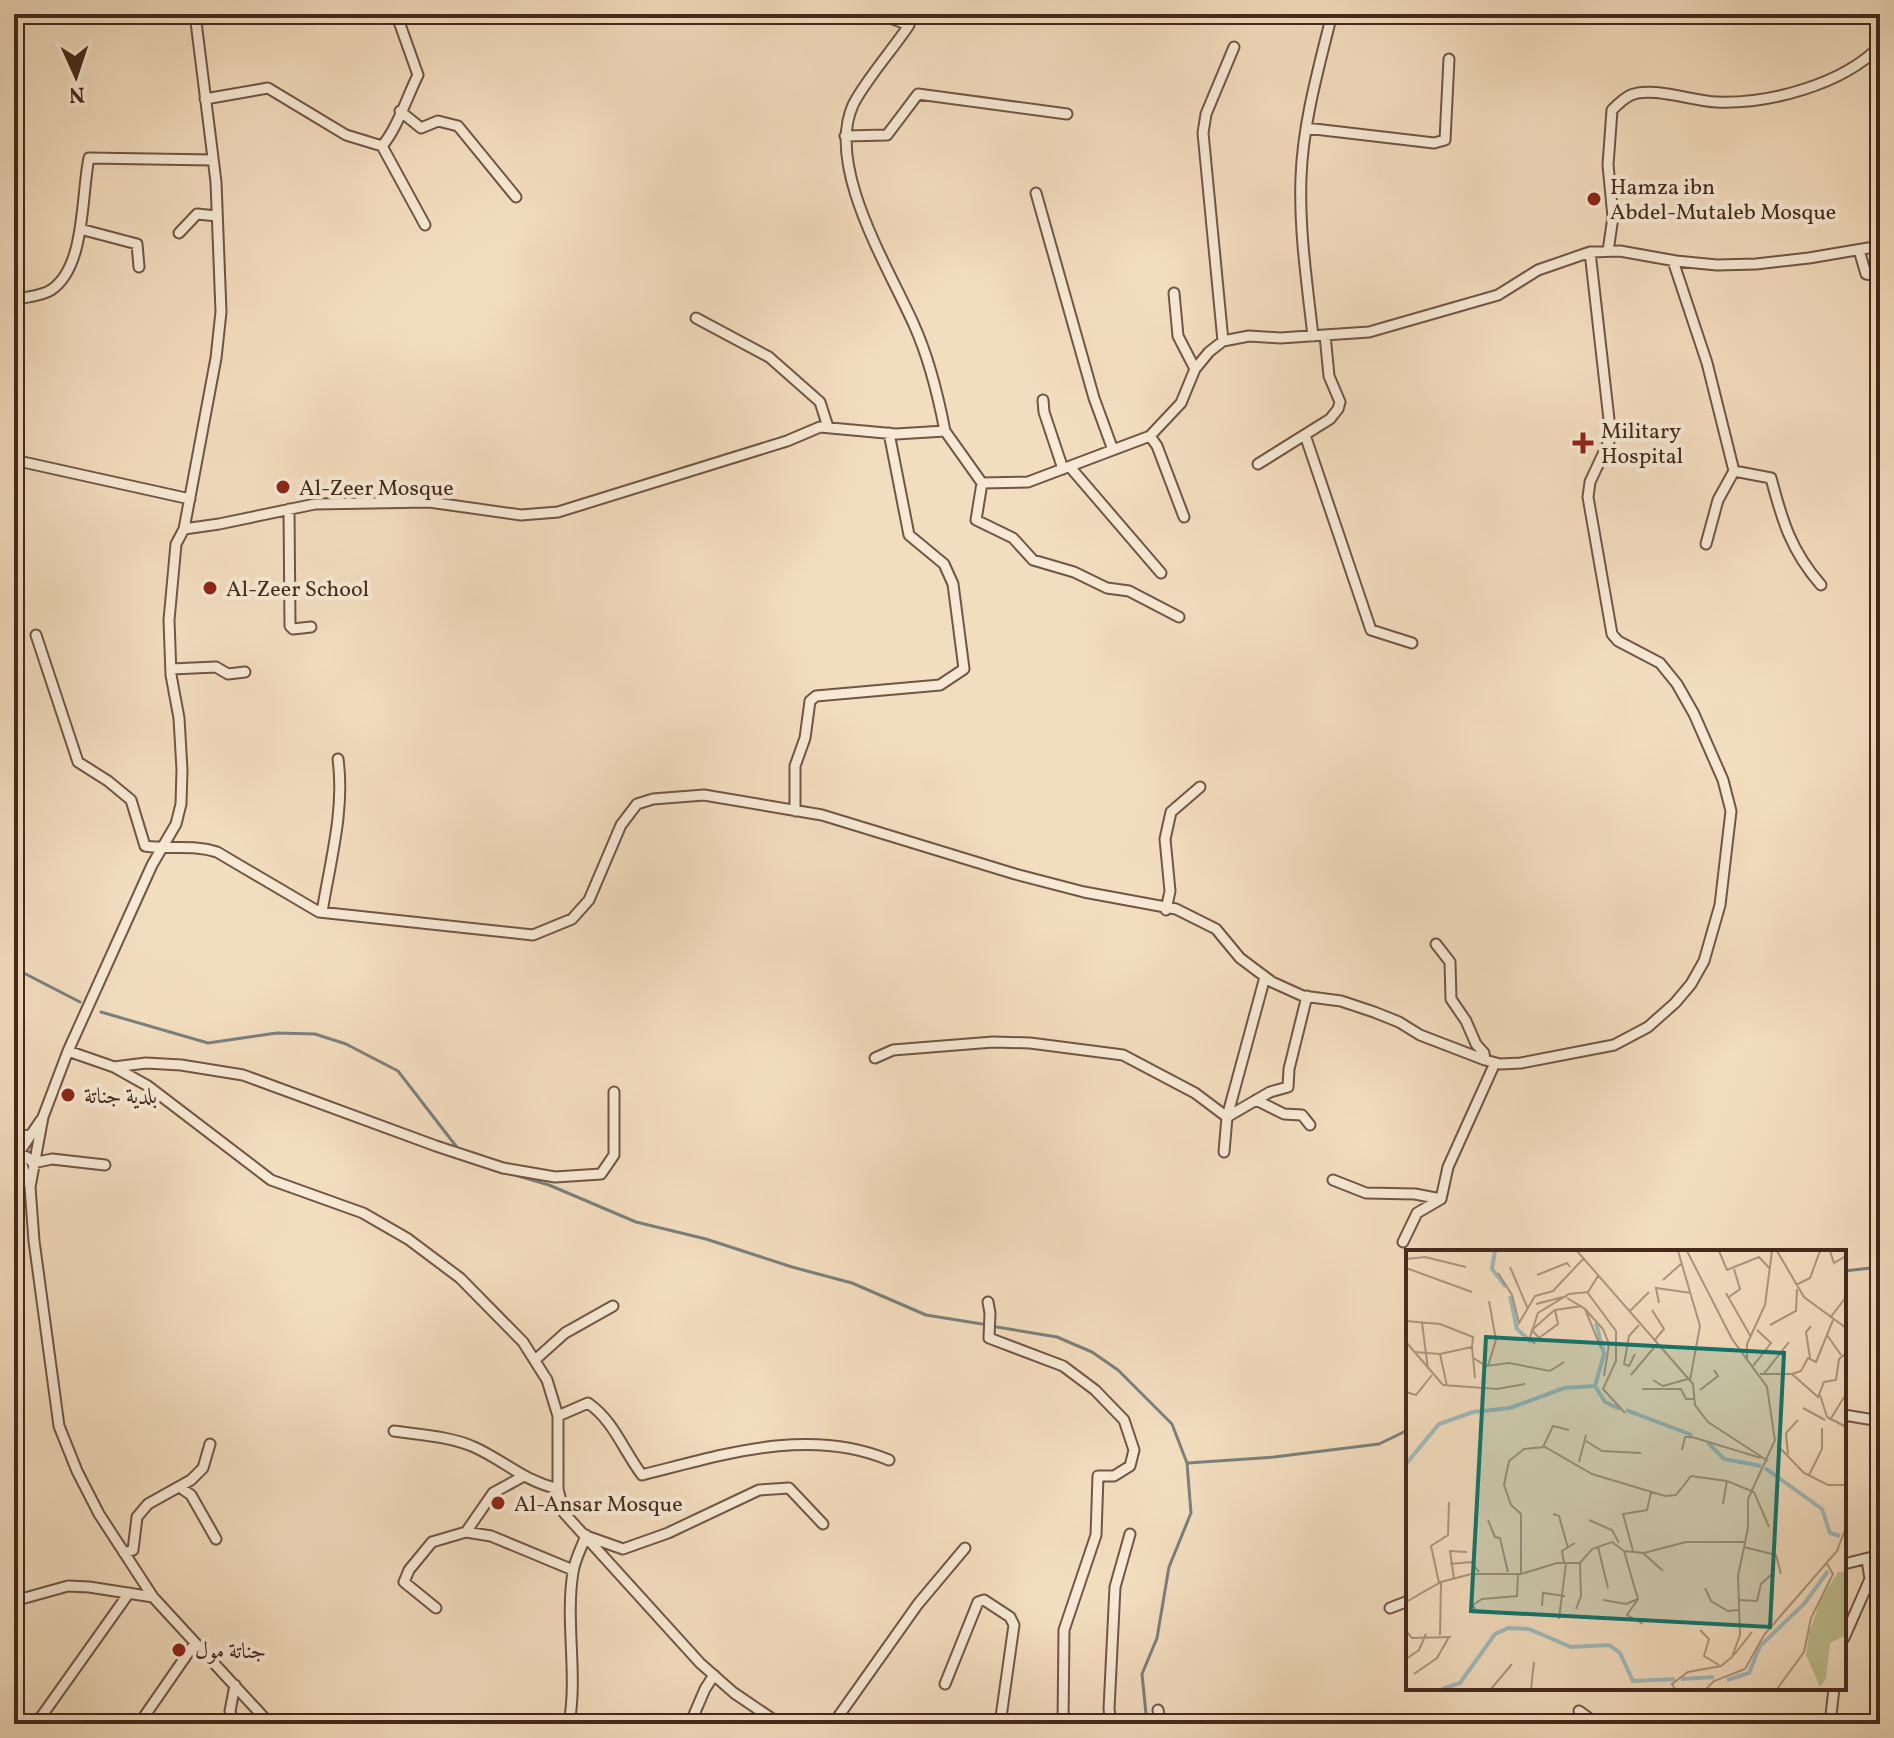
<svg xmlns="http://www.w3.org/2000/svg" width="1894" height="1738" font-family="Vollkorn,Amiri,serif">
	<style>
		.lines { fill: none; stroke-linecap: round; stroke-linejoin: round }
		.stream { stroke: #7b807c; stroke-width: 3 }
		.minor-casing { stroke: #705645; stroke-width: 13 }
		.major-casing { stroke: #44291c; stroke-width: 16 }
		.minor { stroke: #f7e9d5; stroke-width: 9 }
		.major { stroke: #f3ddbf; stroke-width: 12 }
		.poi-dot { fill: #8f2418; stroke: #f7e9d5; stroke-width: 3 }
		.labels { text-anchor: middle; stroke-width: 8; stroke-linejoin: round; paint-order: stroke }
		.poi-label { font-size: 22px; fill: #44291c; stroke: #f7e9d5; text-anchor: start }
		.inset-river { fill: none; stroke: #a0babc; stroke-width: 4 }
		.inset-road { fill: none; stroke: #ad957e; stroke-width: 2 }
		.view { fill: #0f766e; fill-opacity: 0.15; stroke: #0f766e; stroke-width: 4 }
		.inset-edge { fill: none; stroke: #44291c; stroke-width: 4 }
	</style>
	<rect width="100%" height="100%" fill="#f3ddbf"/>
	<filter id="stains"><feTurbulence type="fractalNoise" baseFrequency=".0025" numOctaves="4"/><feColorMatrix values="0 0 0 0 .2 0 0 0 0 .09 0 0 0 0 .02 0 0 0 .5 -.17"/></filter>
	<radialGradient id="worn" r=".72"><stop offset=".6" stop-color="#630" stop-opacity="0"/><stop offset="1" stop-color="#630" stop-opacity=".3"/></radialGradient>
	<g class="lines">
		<path class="stream" d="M 14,968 L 80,1002
			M 101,1012 L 208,1043 L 277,1033 L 315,1034 L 346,1044 L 398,1071 L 459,1150
			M 515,1175 L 549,1185 L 636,1222 L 706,1239 L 792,1267 L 852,1283 L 926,1315 L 982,1324
			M 1844,1271 L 1880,1267
			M 997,1327 L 1057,1337 L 1092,1352 L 1118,1370 L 1172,1424 L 1187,1463 L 1191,1513 L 1169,1567 L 1157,1638 L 1142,1674 L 1147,1724
			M 1188,1463 L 1274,1457 L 1379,1444 L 1408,1430"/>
		<g class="minor-casing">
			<path id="minor" d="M 195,14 L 216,182 L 221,312 L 216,358 L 184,529 L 176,544 L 169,620 L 171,675 L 179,718 L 182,770 L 181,804 L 176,824 L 152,865 L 68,1051 L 43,1117 L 30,1187 L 34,1241 L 59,1426 L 77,1471 L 99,1514 L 153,1597 L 270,1724
				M 879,14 L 909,25 C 894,48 864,82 853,105 C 825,167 889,268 914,325 C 929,358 938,395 945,431
				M 1879,14 L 1880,15
				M 205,99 L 268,88 L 346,135 L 382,146 L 425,225
				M 400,111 L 421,128 L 438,121 L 458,126 L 516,197
				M 1306,128 L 1434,143 L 1445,140 L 1449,59
				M 845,136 L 887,135 L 918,94 L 1067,114
				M 382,146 C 397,129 407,97 418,75 L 397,16
				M 1036,193 L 1094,398 L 1113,450
				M 80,229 L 137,244 L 139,267
				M 179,233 L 197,214 L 217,216
				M 1859,250 L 1866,274 L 1880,276
				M 1608,251 L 1613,217 L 1608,165 L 1612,110 C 1617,105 1624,98 1631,95 C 1651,86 1693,101 1716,102 C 1769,104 1842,85 1880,46
				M 1673,261 L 1707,363 L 1734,471 L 1771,478 C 1782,520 1791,551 1821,585
				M 1174,293 L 1178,336 L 1195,369
				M 14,300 C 25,297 42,296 51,290 C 86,267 81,195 89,158 L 213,160
				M 696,318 L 769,357 L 820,402 L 828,427
				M 1313,336 C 1307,283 1299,230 1301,177 C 1303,122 1319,67 1332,14
				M 1223,341 L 1203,133 L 1206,114 L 1234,47
				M 1043,400 L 1044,412 L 1063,469
				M 1305,435 L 1371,630 L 1412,643
				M 1150,436 L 1157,446 L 1184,517
				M 14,460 L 190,499
				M 1258,464 L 1330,419 L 1338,409 L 1340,402 L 1329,376 L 1325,335
				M 1070,467 L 1161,573
				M 982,483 L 976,520 L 1013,538 L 1033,560 L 1074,572 L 1107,588 L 1129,591 L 1179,617
				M 289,509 L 290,626 L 293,629 L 311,627
				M 184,529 L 219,524 L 315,504 L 429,502 L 521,515 L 558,512 L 787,441 L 820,427 L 896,434 L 945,431 L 982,483 L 1028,482 L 1150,436 L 1181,403 L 1195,369 L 1209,352 L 1223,341 L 1249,336 L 1280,338 L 1369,332 L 1498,295 L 1538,270 L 1590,252 L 1620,251 L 1676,261 L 1717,265 L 1756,264 L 1809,258 L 1880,246
				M 1706,544 L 1718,500 L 1734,471
				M 36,635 L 78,762 L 108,781 L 131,800 L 145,846 C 169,850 193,844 217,852 L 319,912 L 533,935 L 572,919 L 589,900 L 621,825 L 637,804 L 653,799 L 704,795 L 822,815 L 1015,874 L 1084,892 L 1176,909 L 1216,929 L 1240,958 L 1272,982 L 1303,996 L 1341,1001 L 1374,1012 L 1399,1022 L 1420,1035 L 1485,1060 L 1500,1064 L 1521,1063 L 1614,1045 L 1648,1027 L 1675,1003 L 1691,984 L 1704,961 L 1720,905 L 1731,811 L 1723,780 L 1694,714 L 1677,684 L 1660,663 L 1618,641 L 1612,634 L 1588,497 L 1590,482 L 1611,437 L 1590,252
				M 171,669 L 216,667 L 228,674 L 245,672
				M 795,811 L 795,766 L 805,738 L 810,701 L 816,696 L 940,685 L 964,669 L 953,584 L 944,564 L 909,535 L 889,433
				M 1166,910 L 1170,891 L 1165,839 L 1171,812 L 1200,787
				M 322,912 C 330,862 345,810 338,759
				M 1436,944 L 1450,962 L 1451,999 L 1466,1021 L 1476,1044 L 1484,1053 L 1485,1060
				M 68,1051 L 114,1067 L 148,1086 L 271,1180 L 363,1213 L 408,1239 L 460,1278 L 523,1342 L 547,1380 L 558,1416 L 558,1489 L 564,1513 L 700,1663 L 734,1693 L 780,1724
				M 875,1058 L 893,1050 L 993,1042 L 1030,1043 L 1123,1055 L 1195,1093 L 1227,1117
				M 114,1067 L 146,1063 L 181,1065 L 243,1075 L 436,1146 L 503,1168 L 555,1177 L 601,1174 L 614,1155 L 614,1092
				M 1256,1100 L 1284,1114 L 1302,1115 L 1310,1125
				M 1227,1117 L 1270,1092 L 1288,1087 L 1289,1069 L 1307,996
				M 14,1137 L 30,1135
				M 1224,1152 L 1227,1117 L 1265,977
				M 18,1154 L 27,1157 L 33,1163 L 52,1159 L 105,1165
				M 18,1154 L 41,1120
				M 18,1154 L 29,1184
				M 1333,1180 L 1366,1193 L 1415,1194 L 1441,1199 L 1448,1167 L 1495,1063
				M 1403,1242 L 1417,1213 L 1441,1199
				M 988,1302 L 990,1313 L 989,1338 L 1063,1366 L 1095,1390 L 1124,1420 L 1134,1450 L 1130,1466 L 1114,1476 L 1098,1476 L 1096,1535 L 1064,1630 L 1063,1724
				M 535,1360 L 565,1333 L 613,1306
				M 1844,1415 L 1880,1421
				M 558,1416 L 588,1403 C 614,1421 623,1450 642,1475 C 722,1455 809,1426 889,1460
				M 394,1431 C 421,1435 449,1436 474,1447 C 505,1461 522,1480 558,1489
				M 181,1488 L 191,1495 L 216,1539
				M 466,1532 L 491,1536 L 573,1570
				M 589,1537 L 623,1549 L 668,1533 L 759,1490 L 789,1488 L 823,1524
				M 124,1553 L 133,1550 L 137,1517 L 148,1504 L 191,1480 L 203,1468 L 210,1444
				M 1844,1564 L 1880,1555
				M 14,1601 L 68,1586 L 89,1587 L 153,1597
				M 436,1608 L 404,1582 L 409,1570 L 432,1542 L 466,1532 L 493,1493 L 522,1477
				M 1390,1608 L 1408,1601
				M 1844,1638 L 1870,1579 L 1867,1559
				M 945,1684 L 978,1602 L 984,1600 L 1010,1617 L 1014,1625 L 1000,1724
				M 1158,1710 L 1161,1724
				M 1579,1711 L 1597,1724
				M 359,1721 L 361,1724
				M 36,1724 L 129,1593
				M 139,1724 L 195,1643
				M 234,1724 L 230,1711 L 235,1685
				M 569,1724 C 578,1674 565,1622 573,1572 C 575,1559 582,1547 586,1535
				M 690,1724 L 705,1689 L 714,1675
				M 833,1724 L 918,1604 L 965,1548
				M 1111,1724 L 1109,1709 L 1115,1587 L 1130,1534
				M 1830,1724 L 1834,1688"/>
		</g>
		<g class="major-casing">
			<path id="major" d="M 14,1149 L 18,1154"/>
		</g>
		<use href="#minor" class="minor"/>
		<use href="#major" class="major"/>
	</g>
	<g class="poi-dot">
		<circle cx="1594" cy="199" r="8"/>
		<path d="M1579 431h8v8h8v8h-8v8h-8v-8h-8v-8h8z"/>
		<circle cx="283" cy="487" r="8"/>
		<circle cx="210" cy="588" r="8"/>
		<circle cx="68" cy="1095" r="8"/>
		<circle cx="498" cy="1503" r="8"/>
		<circle cx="179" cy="1650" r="8"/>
	</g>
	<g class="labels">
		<g class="poi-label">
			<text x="1610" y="194">Hamza ibn<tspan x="1610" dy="25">Abdel-Mutaleb Mosque</tspan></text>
			<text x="1601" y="438">Military<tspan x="1601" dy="25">Hospital</tspan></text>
			<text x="299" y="495">Al-Zeer Mosque</text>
			<text x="226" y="596">Al-Zeer School</text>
			<text x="84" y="1103">بلدية جناتة</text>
			<text x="514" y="1511">Al-Ansar Mosque</text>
			<text x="195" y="1658">جناتة مول</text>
		</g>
	</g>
	<g transform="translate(1406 1250)">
		<rect width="440" height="440" fill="#f3ddbf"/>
		<path d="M 440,321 L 440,385 L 424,393 L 420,429 L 414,437 L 400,405 L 403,383 L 415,349 L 432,322 Z" fill="#bdc091"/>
		<path class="inset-river" d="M 89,1 L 86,19 L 100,37M 104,46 L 111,79 L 124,91 L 133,89M 190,73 L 198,104 L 189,136 L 199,152 L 214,159M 220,160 L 286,185M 302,193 L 318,209 L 355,216M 0,214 L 33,174 L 67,162 L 104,158 L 158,138 L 189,136M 359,218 L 416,259 L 424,283 L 434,286M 275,429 L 308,427M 321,430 L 343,423 L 354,396 L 398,354 L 422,321M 36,439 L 54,433 L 89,384 L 102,378 L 123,379 L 165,397 L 203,395 L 214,403 L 227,431 L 269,429"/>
		<path class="inset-road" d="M 25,1 L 53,1M 171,1 L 287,134 L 289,155 L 302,172 L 362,211M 272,1 L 294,76 L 284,130M 281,1 L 326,89 L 361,137 L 369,191M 313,1 L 321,20 L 353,7 L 364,19M 371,1 L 398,47 L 440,78M 424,1 L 428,13 L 440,6M 0,9 L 19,7 L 60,17M 104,17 L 122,59M 0,18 L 66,42M 92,23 L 106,45 L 113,73 L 129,46 L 147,41 L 178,8M 131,25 L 161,13 L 164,17M 257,30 L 276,13M 390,35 L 404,28 L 414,1M 181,42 L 210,81 L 210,111 L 197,139 L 219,163M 320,43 L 345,87M 323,47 L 334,39 L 328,19M 161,48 L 179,59 L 195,98M 253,53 L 250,38 L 285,43M 130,54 L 161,46M 179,59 L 197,79 L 203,94 L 198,126M 149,60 L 152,74 L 133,88 L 126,80 L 145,63 L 149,60 L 176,56M 246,60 L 258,79 L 248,91M 223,62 L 243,42M 424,68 L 440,47M 0,71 L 34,74 L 67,87 L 66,97 L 34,104 L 8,102M 16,73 L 22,119M 364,75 L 390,61 L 391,39M 421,85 L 435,105M 0,92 L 37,135 L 91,139 L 119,134M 129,94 L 124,87 L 132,63 L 163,44 L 182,42 L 192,26M 66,97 L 69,128M 34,104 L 41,136M 229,104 L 223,116 L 218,114 L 223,86 L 233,75M 66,107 L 80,116 L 103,113 L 144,121 L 158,112M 404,108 L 400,82 L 405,76M 341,109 L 341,94 L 359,55 L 366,1M 82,116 L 90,90 L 83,51M 347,116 L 365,93 L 351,80M 354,124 L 386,124 L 412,147 L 418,132 L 430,130 L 433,109 L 440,103M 386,124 L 395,121 L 402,108 L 410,112 L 427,70M 225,125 L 251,94M 357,125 L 383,92M 247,130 L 257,136 L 282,129M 236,139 L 275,139 L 280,149 L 288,149M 294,140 L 312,126 L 308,120M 0,142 L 10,145 L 26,125M 414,145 L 421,167 L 440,177M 397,158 L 419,170M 424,170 L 440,144M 180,191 L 196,201 L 235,203M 371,195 L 398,223 L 422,235 L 440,235M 137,197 L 147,176 L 163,180M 276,200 L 279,187 L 286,187 L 355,208M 382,204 L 380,183 L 392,170M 173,212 L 180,185M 403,225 L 416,199 L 416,178M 317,254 L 321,230M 147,264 L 153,266 L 162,298M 82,270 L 89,287 L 94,288 L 102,322M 183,270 L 206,280 L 213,293M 192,297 L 202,338M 338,297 L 370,305 L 375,324M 218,301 L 232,349 L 221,365 L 237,374M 227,301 L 217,264 L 241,260 L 245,242M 237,303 L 257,321M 158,313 L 156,301 L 169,293M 44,314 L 65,312 L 73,322M 115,324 L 115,264 L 105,255 L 98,235 L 103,211 L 118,199 L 139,197 L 186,224 L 259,246 L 270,245 L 285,226 L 321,231 L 348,242 L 363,277M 48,329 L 44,301 L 61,302M 33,333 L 25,296 L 42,285 L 43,252M 299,338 L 305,351 L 322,361 L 332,360M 197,350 L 220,354 L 232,349M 332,350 L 351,351 L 355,334 L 366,324M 0,352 L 35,332 L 65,324 L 115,324 L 151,313 L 174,313 L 186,299 L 206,292 L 218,301 L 238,303 L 280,292 L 339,292M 136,356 L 137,343 L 159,346M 170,359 L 175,346 L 174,313M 70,361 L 67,355 L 76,349 L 111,346 L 112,324M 153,369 L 160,313M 294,380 L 303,389 L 298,406 L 313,415M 0,381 L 6,388 L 45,387M 34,385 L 35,332M 328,405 L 346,382M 0,409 L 13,400 L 20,384M 8,424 L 31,408 L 43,387M 85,439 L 106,414M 125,439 L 128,412M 269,439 L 266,434 L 282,422 L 315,416 L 326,407 L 334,385 L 332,326 L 342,278 L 342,249 L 369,190M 300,439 L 308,431 L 339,419 L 358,385 L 431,301 L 440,277M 371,439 L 398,402 L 405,368 L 427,324 L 420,312"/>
		<path class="view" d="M 80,87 L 378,103 L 364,377 L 65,361 Z"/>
		<rect width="440" height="440" class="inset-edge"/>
	</g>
	<rect width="1894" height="1738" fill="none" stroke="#f3ddbf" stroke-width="48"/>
	<rect x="16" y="16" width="1862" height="1706" fill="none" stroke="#44291c" stroke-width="4"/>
	<rect x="24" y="24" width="1846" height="1690" fill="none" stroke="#44291c" stroke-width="2"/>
	<g transform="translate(76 76) rotate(177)" stroke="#f7e9d5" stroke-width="6" paint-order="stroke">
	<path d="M0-6L14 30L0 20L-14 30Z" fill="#44291c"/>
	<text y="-12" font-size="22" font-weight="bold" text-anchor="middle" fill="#44291c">N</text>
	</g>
	<rect width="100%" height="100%" filter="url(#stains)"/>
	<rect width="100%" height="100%" fill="url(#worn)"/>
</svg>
